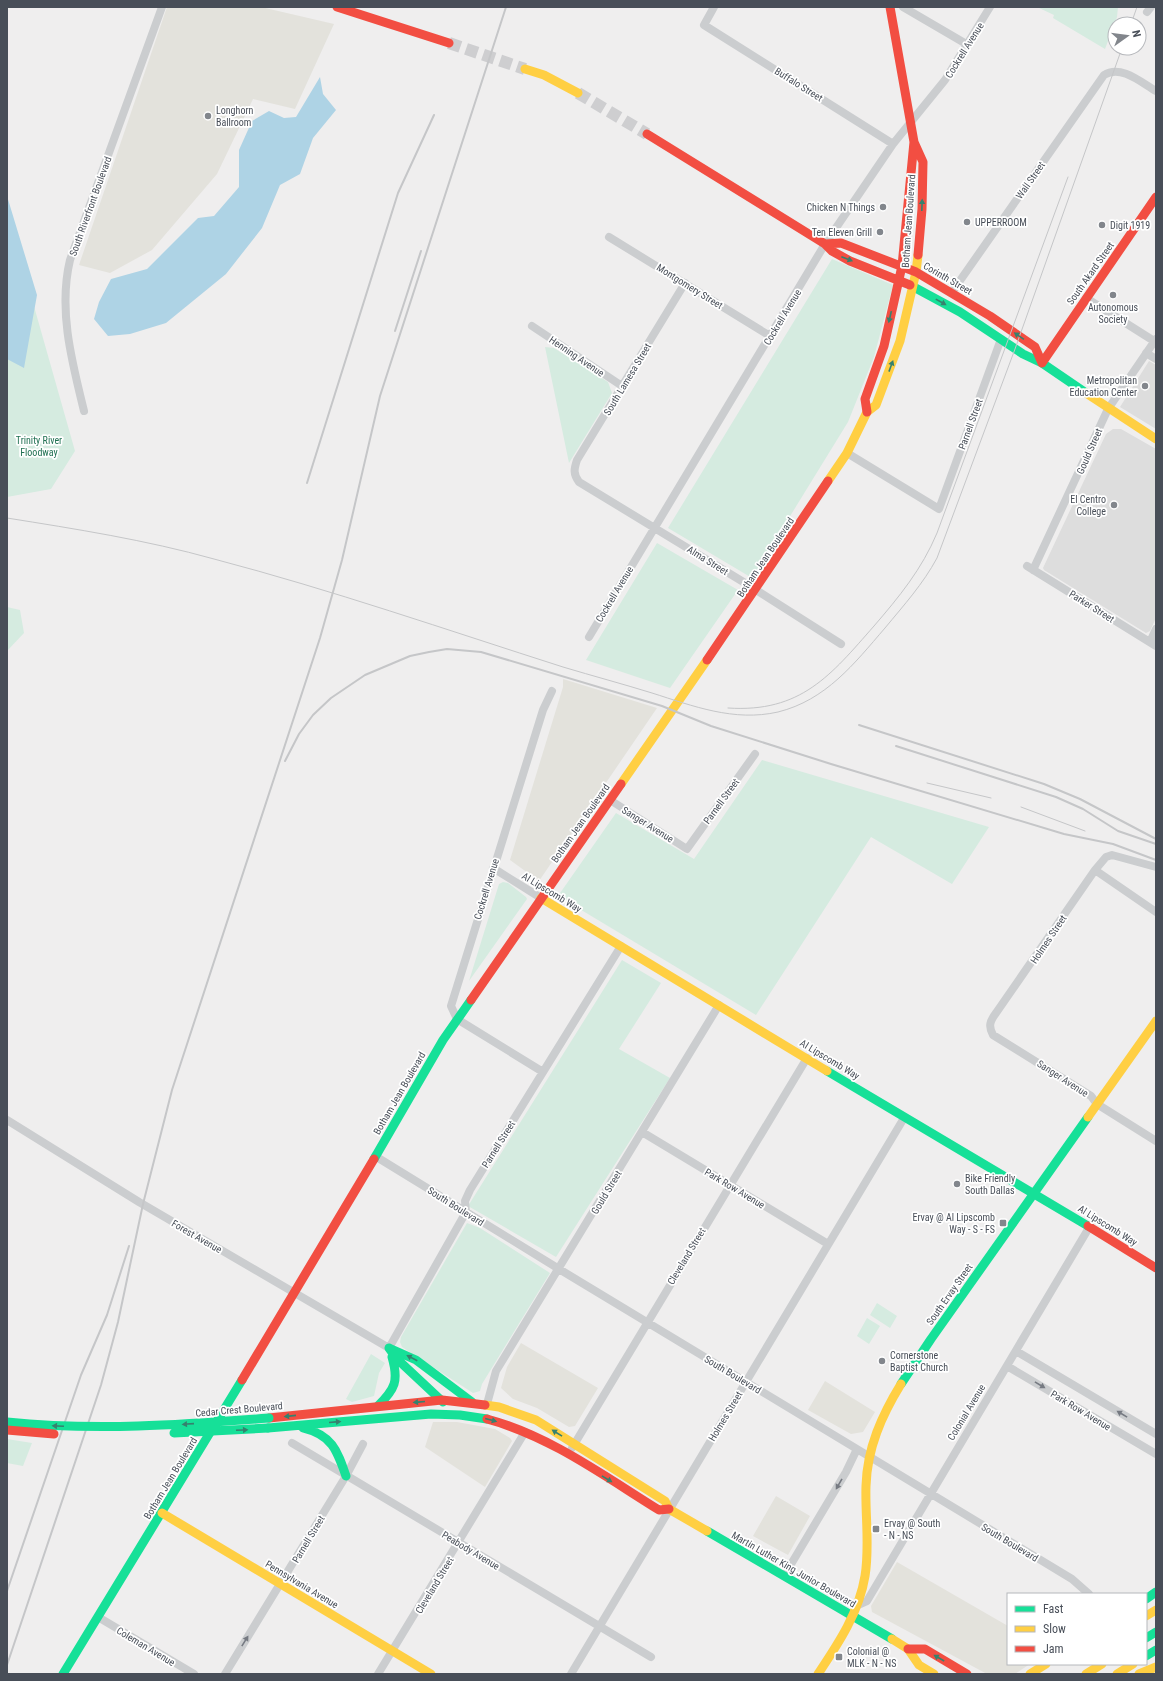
<svg xmlns="http://www.w3.org/2000/svg" width="1163" height="1681" font-family="'Roboto Condensed',sans-serif">
	<style>
		.commercial { fill: #e3e2dc }
		.education { fill: #ddd }
		.green { fill: #d5ebe0 }
		.water { fill: #aed3e5 }
		.lines { fill: none; stroke-linecap: round; stroke-linejoin: round }
		.secondary-tunnel { stroke: #ceced0; stroke-width: 12; stroke-dasharray: 12 6; stroke-linecap: butt }
		.street { stroke: #cbcdcf; stroke-width: 8 }
		.fast { stroke: #16e098; stroke-width: 9 }
		.slow { stroke: #ffcf43; stroke-width: 9 }
		.jam { stroke: #f24e42; stroke-width: 9 }
		.tram { stroke: #c5c6c8; stroke-width: 1 }
		.rail { stroke: #c5c6c8; stroke-width: 2 }
		.fast-bridge { stroke: #16e098; stroke-width: 9 }
		.jam-bridge { stroke: #f24e42; stroke-width: 9 }
		.oneway { fill: #36816e }
		.oneway2 { fill: #767a82 }
		.poi-dot { fill: #82868c; stroke: #fff; stroke-width: 1.5 }
		.labels { text-anchor: middle; stroke-width: 3.5; stroke-linejoin: round; paint-order: stroke }
		.street-label { font-size: 10px; fill: #484e58; stroke: #fff }
		.poi-label { font-size: 10px; fill: #484e58; stroke: #fff; text-anchor: start }
		.park-label { font-size: 10px; fill: #217153; stroke: #fff }
	</style>
	<rect width="100%" height="100%" fill="#efeeee"/>
	<path class="commercial" d="M 167,7 L 261,7 L 334,24 L 295,109 L 253,99 L 217,174 L 152,250 L 110,273 L 79,265 Z
		M 563,679 L 657,708 L 539,881 L 510,860 L 563,687 Z
		M 521,1343 L 598,1388 L 575,1426 L 569,1427 L 537,1408 L 513,1399 L 501,1388 L 507,1367 Z
		M 825,1381 L 875,1412 L 863,1432 L 851,1434 L 808,1410 Z
		M 433,1422 L 457,1422 L 495,1429 L 510,1438 L 512,1441 L 485,1487 L 425,1447 Z
		M 776,1496 L 810,1516 L 788,1555 L 753,1536 Z
		M 897,1562 L 1008,1626 L 1008,1664 L 1030,1664 L 1015,1674 L 987,1674 L 872,1612 L 871,1606 Z"/>
	<path class="education" d="M 1149,361 L 1156,365 L 1156,429 L 1120,407 Z
		M 1113,429 L 1121,429 L 1156,449 L 1156,618 L 1150,631 L 1146,633 L 1044,570 L 1043,568 L 1106,434 Z"/>
	<path class="green" d="M 1037,7 L 1118,7 L 1117,17 L 1105,49 L 1053,18 L 1054,15 Z
		M 7,211 L 75,451 L 51,489 L 7,497 Z
		M 832,259 L 893,285 L 874,357 L 848,422 L 752,578 L 668,528 Z
		M 545,347 L 554,348 L 608,382 L 612,393 L 569,463 Z
		M 657,543 L 738,590 L 670,688 L 586,660 Z
		M 7,607 L 20,610 L 24,633 L 7,651 Z
		M 762,760 L 989,827 L 952,884 L 871,837 L 756,1015 L 558,896 L 616,813 L 694,859 Z
		M 503,882 L 508,883 L 526,897 L 527,899 L 469,981 L 499,884 Z
		M 622,960 L 661,983 L 619,1049 L 670,1078 L 556,1257 L 468,1206 Z
		M 467,1223 L 480,1228 L 550,1273 L 482,1384 L 480,1391 L 473,1393 L 402,1347 L 400,1342 L 401,1337 Z
		M 877,1303 L 897,1316 L 890,1328 L 870,1315 Z
		M 867,1318 L 880,1326 L 869,1344 L 857,1336 Z
		M 371,1354 L 385,1363 L 379,1373 L 374,1396 L 352,1402 L 346,1399 Z
		M 7,1439 L 32,1443 L 23,1466 L 7,1463 Z"/>
	<path class="water" d="M 320,77 L 323,94 L 336,110 L 313,138 L 300,174 L 280,185 L 262,228 L 226,274 L 166,323 L 130,334 L 108,336 L 94,319 L 99,302 L 111,279 L 147,269 L 198,218 L 214,216 L 239,187 L 239,150 L 252,121 L 269,111 L 284,118 L 296,117 Z
		M 7,196 L 37,295 L 24,368 L 7,359 Z"/>
	<g class="lines">
		<path class="secondary-tunnel" d="M 449,43 L 525,69
			M 578,93 L 647,134"/>
		<path class="street" d="M 714,7 L 704,25 L 893,144
			M 903,7 L 968,45
			M 1147,12 L 1151,7
			M 609,237 L 770,336
			M 685,283 L 577,460 C 574,469 573,474 579,482 L 745,583 L 841,644
			M 952,292 L 1104,75 C 1121,64 1142,83 1156,91
			M 1086,298 L 1154,341
			M 532,326 L 622,386
			M 1146,353 L 1156,359
			M 84,411 C 72,362 58,310 70,260 L 162,7
			M 847,453 L 939,509 L 1001,339
			M 1027,566 L 1156,646
			M 1033,570 L 1108,409 L 1156,339
			M 589,637 L 825,244 L 893,144 L 945,80 L 990,7
			M 1150,642 L 1156,629
			M 610,800 L 687,849 L 755,754
			M 1156,867 L 1112,855 L 1106,857 L 1095,870 L 996,1013 C 990,1021 988,1026 993,1035 L 1091,1096 L 1097,1104 L 1156,1141
			M 493,868 L 541,898
			M 1095,870 L 1156,912
			M 543,1072 L 457,1019 L 451,1006 L 543,710 L 552,691
			M 7,1120 L 139,1202 L 389,1348 L 466,1212 L 465,1201 L 470,1190 L 621,946
			M 642,1132 L 828,1244
			M 375,1156 L 559,1269 L 1072,1579 L 1089,1594
			M 1016,1351 L 1156,1434
			M 1007,1366 L 1156,1454
			M 487,1404 L 496,1371 L 719,1005
			M 292,1443 L 651,1657
			M 572,1448 L 807,1058
			M 784,1576 L 846,1472 L 857,1449
			M 858,1605 L 867,1601 L 1090,1226
			M 98,1617 L 194,1674
			M 225,1674 L 346,1476 L 363,1444
			M 378,1674 L 525,1432
			M 571,1674 L 904,1118"/>
		<path class="fast" d="M 910,285 L 960,312 L 1023,354 L 1042,363 L 1086,393
			M 827,1071 L 1088,1226
			M 374,1159 L 443,1040 L 471,1000
			M 389,1348 L 416,1360 L 472,1402
			M 389,1348 L 397,1359 L 443,1402
			M 901,1384 L 931,1339 L 1088,1117
			M 378,1406 C 395,1389 399,1381 392,1357
			M 268,1428 L 431,1414 L 460,1415 L 487,1419
			M 303,1428 C 332,1435 337,1450 346,1476
			M 707,1531 L 892,1639
			M 1146,1599 L 1156,1592
			M 1146,1638 L 1156,1632
			M 1146,1656 L 1156,1650
			M 63,1674 L 242,1380"/>
		<path class="slow" d="M 525,69 L 544,75 L 578,93
			M 1086,393 L 1156,439
			M 828,481 L 847,453 L 867,412 L 876,405 L 900,341 L 916,272 L 918,255
			M 621,784 L 707,660
			M 541,898 L 827,1071
			M 1088,1117 L 1156,1021
			M 485,1405 L 499,1407 L 536,1420 L 665,1501 L 669,1509 L 707,1531
			M 162,1513 L 431,1674
			M 1146,1616 L 1156,1610
			M 892,1639 L 908,1649 L 919,1665 L 934,1674
			M 818,1674 C 838,1644 859,1613 865,1576 C 870,1546 865,1516 866,1486 C 867,1448 882,1415 901,1384
			M 1030,1674 L 1046,1664
			M 1086,1674 L 1102,1664
			M 1117,1674 L 1133,1664
			M 1139,1674 L 1156,1667"/>
		<path class="jam" d="M 337,7 L 449,43
			M 890,7 L 914,142 L 923,162 L 922,209 L 918,255
			M 647,134 L 825,244 L 832,251 L 850,261 L 910,285
			M 825,244 L 841,243 L 916,272 L 990,316 L 1035,347 L 1042,363
			M 1042,363 L 1156,197
			M 867,412 L 865,399 L 884,346 L 902,266 L 914,142
			M 707,660 L 828,481
			M 471,1000 L 621,784
			M 1088,1226 L 1156,1268
			M 242,1380 L 374,1159
			M 269,1418 L 442,1400 L 485,1405
			M 487,1419 C 550,1436 604,1476 659,1510 L 669,1509
			M 908,1649 L 925,1649 L 967,1674"/>
		<path class="tram" d="M 1131,24 L 1137,7
			M 7,518 C 76,529 146,540 214,559 C 332,590 447,630 563,667 C 593,676 623,684 652,693 C 693,706 734,722 778,712 C 826,700 854,664 885,628 C 904,605 923,584 937,558 L 1015,349 L 1122,48
			M 728,708 C 801,713 831,675 874,626 C 899,597 922,569 937,533 L 1068,177
			M 927,783 L 991,798
			M 1021,807 L 1085,831"/>
		<path class="rail" d="M 395,331 L 421,251
			M 307,483 L 398,193 L 434,115
			M 859,725 L 1044,784 L 1080,799 L 1156,839
			M 896,746 L 1056,797 L 1083,809 L 1118,831 L 1156,844
			M 285,761 L 299,734 L 313,715 L 331,698 L 365,675 L 410,656 L 429,652 L 447,649 L 481,652 L 662,706 L 711,726 L 831,764 L 1064,834 L 1113,844 L 1156,860
			M 7,1591 L 81,1375 L 107,1315 L 129,1246
			M 7,1665 L 101,1385 L 118,1322 L 143,1204 L 172,1090 L 320,638 L 342,560 L 380,396 L 506,7"/>
		<path class="fast-bridge" d="M 7,1422 C 95,1431 181,1425 269,1418
			M 174,1433 L 268,1428"/>
		<path class="jam-bridge" d="M 7,1430 L 54,1434"/>
	</g>
	<defs><path id="oneway-solid" d="M-6-.8H1V-3.2L6.5 0L1 3.2V.8H-6Z"/></defs>
	<g class="oneway">
		<use href="#oneway-solid" transform="translate(922 205) rotate(-88)"/>
		<use href="#oneway-solid" transform="translate(847 259) rotate(21)"/>
		<use href="#oneway-solid" transform="translate(941 302) rotate(29)"/>
		<use href="#oneway-solid" transform="translate(890 317) rotate(103)"/>
		<use href="#oneway-solid" transform="translate(1019 336) rotate(-145)"/>
		<use href="#oneway-solid" transform="translate(891 366) rotate(-70)"/>
		<use href="#oneway-solid" transform="translate(412 1358) rotate(-152)"/>
		<use href="#oneway-solid" transform="translate(419 1402) rotate(175)"/>
		<use href="#oneway-solid" transform="translate(290 1416) rotate(174)"/>
		<use href="#oneway-solid" transform="translate(491 1420) rotate(15)"/>
		<use href="#oneway-solid" transform="translate(335 1422) rotate(-5)"/>
		<use href="#oneway-solid" transform="translate(188 1424) rotate(176)"/>
		<use href="#oneway-solid" transform="translate(58 1426) rotate(-177)"/>
		<use href="#oneway-solid" transform="translate(242 1430) rotate(-3)"/>
		<use href="#oneway-solid" transform="translate(557 1433) rotate(-148)"/>
		<use href="#oneway-solid" transform="translate(607 1479) rotate(31)"/>
		<use href="#oneway-solid" transform="translate(939 1658) rotate(-150)"/>
	</g>
	<g class="oneway2">
		<use href="#oneway-solid" transform="translate(1040 1385) rotate(31)"/>
		<use href="#oneway-solid" transform="translate(1122 1414) rotate(-149)"/>
		<use href="#oneway-solid" transform="translate(839 1484) rotate(120)"/>
		<use href="#oneway-solid" transform="translate(245 1641) rotate(-58)"/>
	</g>
	<g class="poi-dot">
		<circle cx="208" cy="116" r="4"/>
		<circle cx="883" cy="207" r="4"/>
		<circle cx="967" cy="222" r="4"/>
		<circle cx="1102" cy="225" r="4"/>
		<circle cx="880" cy="232" r="4"/>
		<circle cx="1113" cy="295" r="4"/>
		<circle cx="1145" cy="386" r="4"/>
		<circle cx="1114" cy="505" r="4"/>
		<circle cx="957" cy="1184" r="4"/>
		<rect x="999" y="1219" width="8" height="8" rx="2"/>
		<circle cx="882" cy="1361" r="4"/>
		<rect x="872" y="1525" width="8" height="8" rx="2"/>
		<rect x="835" y="1653" width="8" height="8" rx="2"/>
	</g>
	<g class="labels">
		<g class="street-label">
			<text transform="translate(964 50) rotate(-58)" y="4">Cockrell Avenue</text>
			<text transform="translate(799 84) rotate(32)" y="4">Buffalo Street</text>
			<text transform="translate(1030 180) rotate(-55)" y="4">Wall Street</text>
			<text transform="translate(90 206) rotate(-70)" y="4">South Riverfront Boulevard</text>
			<text transform="translate(908 221) rotate(-86)" y="4">Botham Jean Boulevard</text>
			<text transform="translate(1090 273) rotate(-55)" y="4">South Akard Street</text>
			<text transform="translate(948 278) rotate(30)" y="4">Corinth Street</text>
			<text transform="translate(690 286) rotate(32)" y="4">Montgomery Street</text>
			<text transform="translate(782 317) rotate(-59)" y="4">Cockrell Avenue</text>
			<text transform="translate(577 356) rotate(34)" y="4">Henning Avenue</text>
			<text transform="translate(627 379) rotate(-59)" y="4">South Lamesa Street</text>
			<text transform="translate(970 424) rotate(-70)" y="4">Parnell Street</text>
			<text transform="translate(1089 451) rotate(-66)" y="4">Gould Street</text>
			<text transform="translate(765 557) rotate(-56)" y="4">Botham Jean Boulevard</text>
			<text transform="translate(708 560) rotate(32)" y="4">Alma Street</text>
			<text transform="translate(614 594) rotate(-59)" y="4">Cockrell Avenue</text>
			<text transform="translate(1092 606) rotate(32)" y="4">Parker Street</text>
			<text transform="translate(721 801) rotate(-54)" y="4">Parnell Street</text>
			<text transform="translate(580 823) rotate(-55)" y="4">Botham Jean Boulevard</text>
			<text transform="translate(648 824) rotate(32)" y="4">Sanger Avenue</text>
			<text transform="translate(486 889) rotate(-73)" y="4">Cockrell Avenue</text>
			<text transform="translate(552 892) rotate(31)" y="4">Al Lipscomb Way</text>
			<text transform="translate(1048 939) rotate(-56)" y="4">Holmes Street</text>
			<text transform="translate(830 1059) rotate(31)" y="4">Al Lipscomb Way</text>
			<text transform="translate(1063 1078) rotate(33)" y="4">Sanger Avenue</text>
			<text transform="translate(399 1093) rotate(-60)" y="4">Botham Jean Boulevard</text>
			<text transform="translate(498 1144) rotate(-58)" y="4">Parnell Street</text>
			<text transform="translate(735 1188) rotate(31)" y="4">Park Row Avenue</text>
			<text transform="translate(606 1192) rotate(-59)" y="4">Gould Street</text>
			<text transform="translate(456 1206) rotate(32)" y="4">South Boulevard</text>
			<text transform="translate(1108 1225) rotate(32)" y="4">Al Lipscomb Way</text>
			<text transform="translate(197 1236) rotate(30)" y="4">Forest Avenue</text>
			<text transform="translate(686 1256) rotate(-59)" y="4">Cleveland Street</text>
			<text transform="translate(949 1294) rotate(-55)" y="4">South Ervay Street</text>
			<text transform="translate(733 1374) rotate(31)" y="4">South Boulevard</text>
			<text transform="translate(239 1409) rotate(-5)" y="4">Cedar Crest Boulevard</text>
			<text transform="translate(1081 1410) rotate(31)" y="4">Park Row Avenue</text>
			<text transform="translate(966 1412) rotate(-59)" y="4">Colonial Avenue</text>
			<text transform="translate(725 1416) rotate(-59)" y="4">Holmes Street</text>
			<text transform="translate(170 1478) rotate(-59)" y="4">Botham Jean Boulevard</text>
			<text transform="translate(308 1539) rotate(-59)" y="4">Parnell Street</text>
			<text transform="translate(1010 1542) rotate(31)" y="4">South Boulevard</text>
			<text transform="translate(471 1550) rotate(31)" y="4">Peabody Avenue</text>
			<text transform="translate(794 1569) rotate(30)" y="4">Martin Luther King Junior Boulevard</text>
			<text transform="translate(302 1584) rotate(31)" y="4">Pennsylvania Avenue</text>
			<text transform="translate(434 1585) rotate(-59)" y="4">Cleveland Street</text>
			<text transform="translate(146 1646) rotate(31)" y="4">Coleman Avenue</text>
		</g>
		<g class="poi-label">
			<text x="216" y="114">Longhorn<tspan x="216" dy="12">Ballroom</tspan></text>
			<text x="875" y="211" text-anchor="end">Chicken N Things</text>
			<text x="975" y="226">UPPERROOM</text>
			<text x="1110" y="229">Digit 1919</text>
			<text x="872" y="236" text-anchor="end">Ten Eleven Grill</text>
			<text x="1113" y="311" text-anchor="middle">Autonomous<tspan x="1113" dy="12">Society</tspan></text>
			<text x="1137" y="384" text-anchor="end">Metropolitan<tspan x="1137" dy="12">Education Center</tspan></text>
			<text x="1106" y="503" text-anchor="end">El Centro<tspan x="1106" dy="12">College</tspan></text>
			<text x="965" y="1182">Bike Friendly<tspan x="965" dy="12">South Dallas</tspan></text>
			<text x="995" y="1221" text-anchor="end">Ervay @ Al Lipscomb<tspan x="995" dy="12">Way - S - FS</tspan></text>
			<text x="890" y="1359">Cornerstone<tspan x="890" dy="12">Baptist Church</tspan></text>
			<text x="884" y="1527">Ervay @ South<tspan x="884" dy="12">- N - NS</tspan></text>
			<text x="847" y="1655">Colonial @<tspan x="847" dy="12">MLK - N - NS</tspan></text>
		</g>
		<g class="park-label">
			<text x="39" y="444">Trinity River<tspan x="39" dy="12">Floodway</tspan></text>
		</g>
	</g>
	<rect width="1163" height="1681" fill="none" stroke="#484e58" stroke-width="16"/>
	<rect x="1007" y="1593" width="140" height="72" fill="#ffffff" stroke="#b6b8bc"/>
	<rect x="1015" y="1606" width="20" height="6" fill="#16e098" stroke="#b6b8bc"/>
	<text x="1043" y="1613" font-size="12" fill="#484e58">Fast</text>
	<rect x="1015" y="1626" width="20" height="6" fill="#ffcf43" stroke="#b6b8bc"/>
	<text x="1043" y="1633" font-size="12" fill="#484e58">Slow</text>
	<rect x="1015" y="1646" width="20" height="6" fill="#f24e42" stroke="#b6b8bc"/>
	<text x="1043" y="1653" font-size="12" fill="#484e58">Jam</text>
	<g transform="translate(1127 36) rotate(76)"><circle r="19" fill="#ffffff" stroke="#b6b8bc"/>
	<path d="M0-3L7 15L0 10L-7 15Z" fill="#82868c"/>
	<text y="-6" font-size="11" font-weight="bold" text-anchor="middle" fill="#484e58">N</text>
	</g>
</svg>
